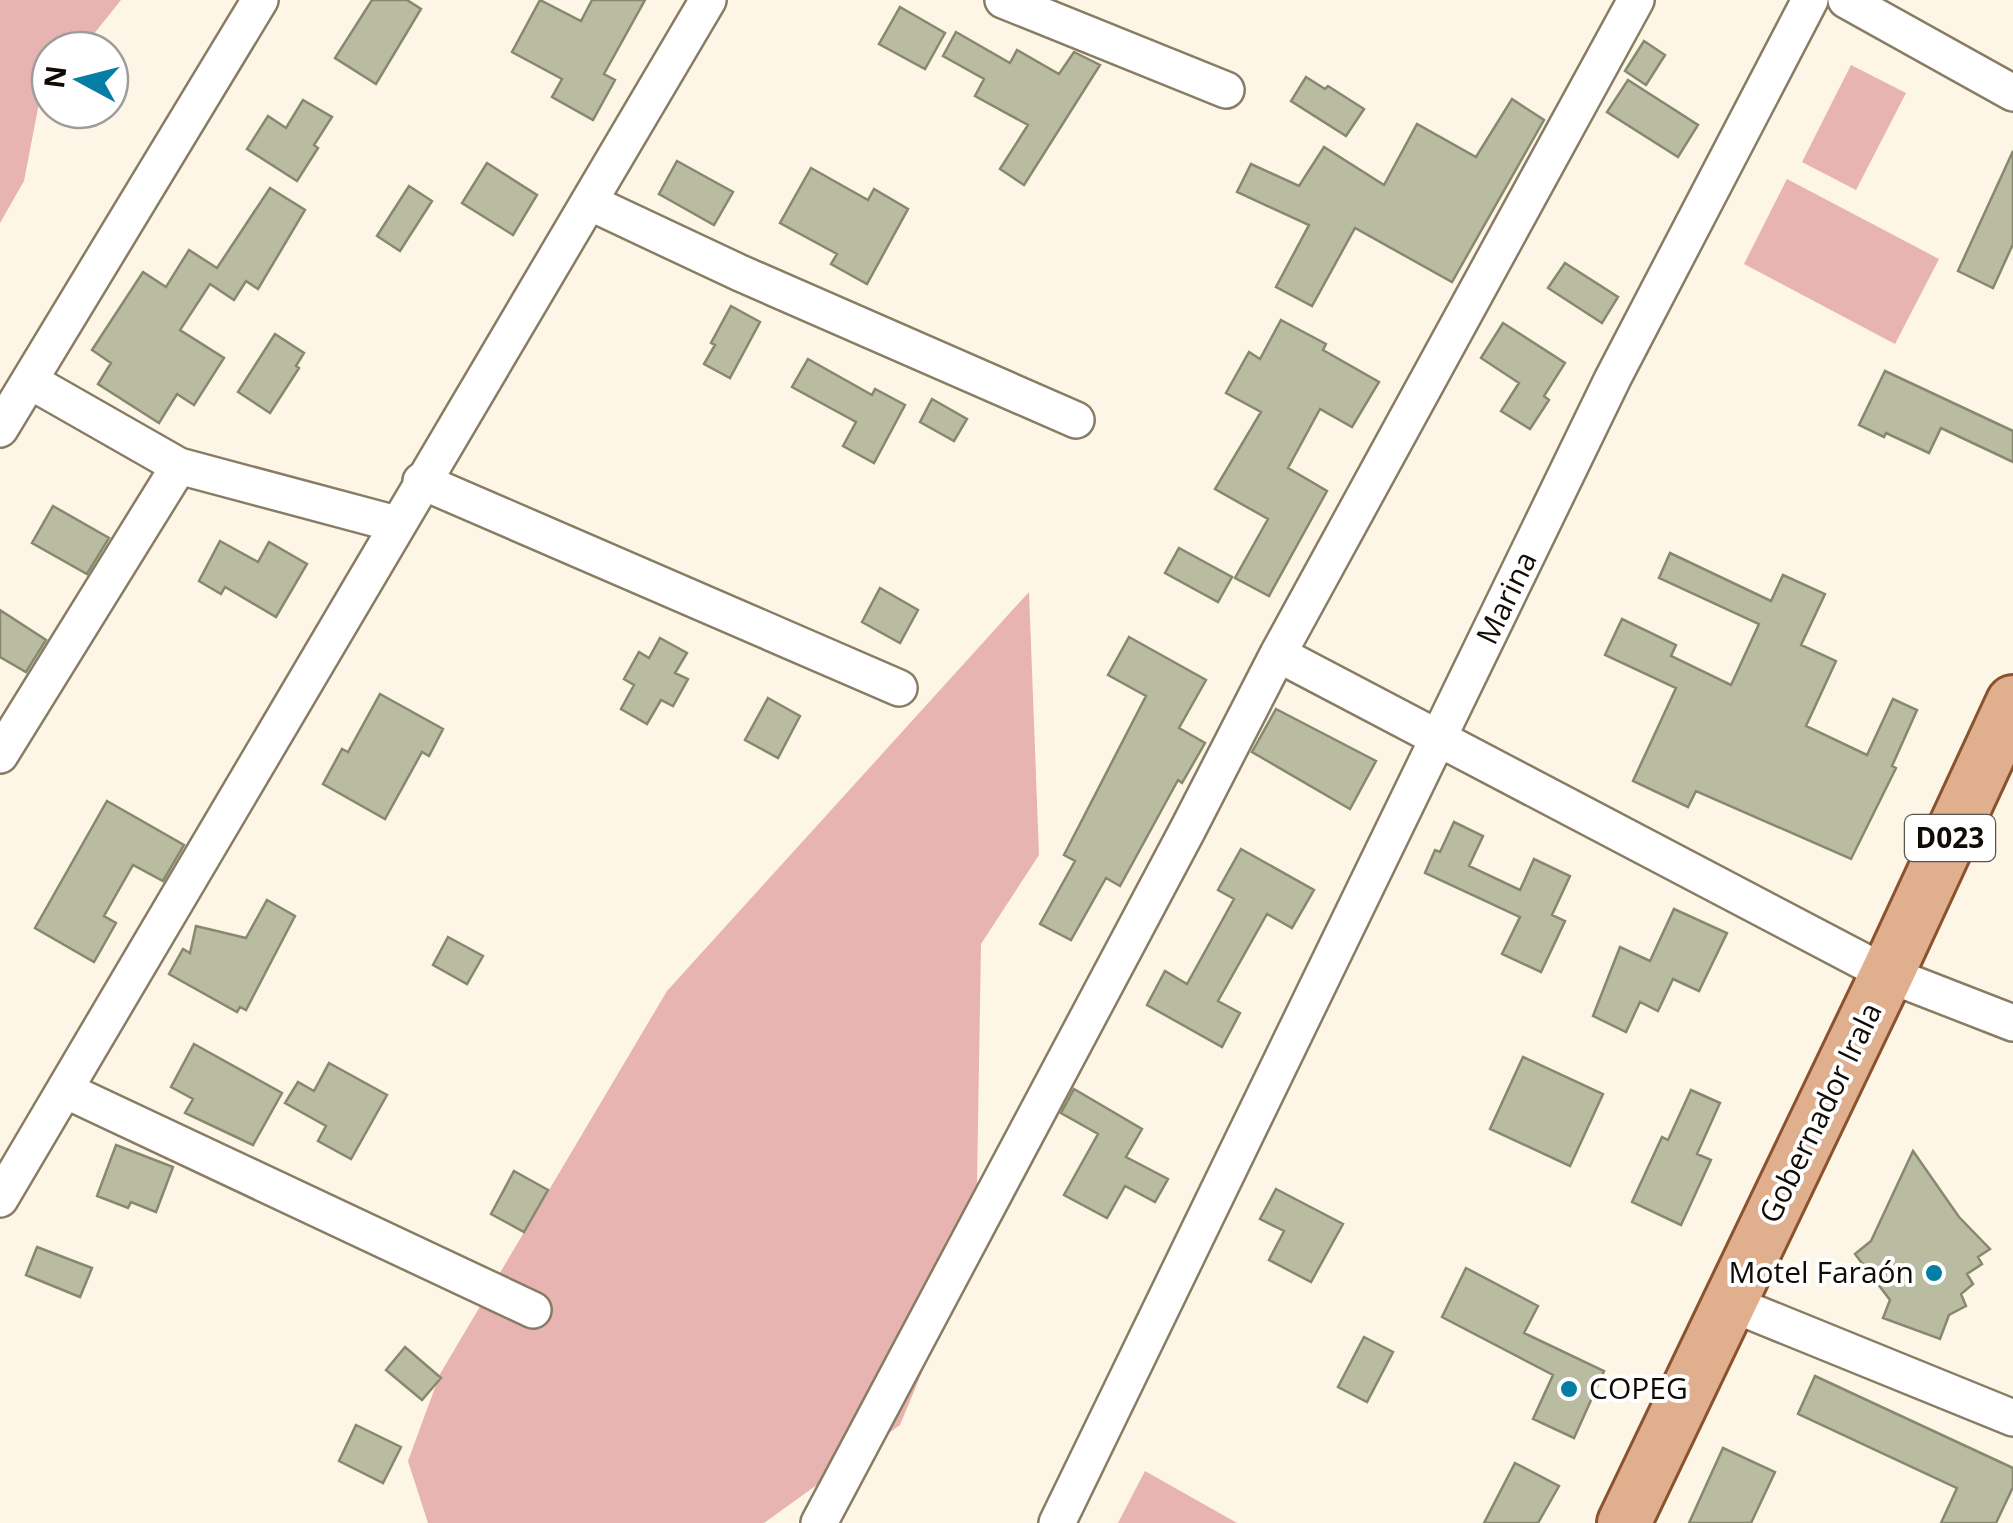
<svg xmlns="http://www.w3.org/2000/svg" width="2013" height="1523" font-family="'Open Sans',sans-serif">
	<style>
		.green { fill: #e7b4b1 }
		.building { fill: #babca1; stroke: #87896f; stroke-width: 2.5 }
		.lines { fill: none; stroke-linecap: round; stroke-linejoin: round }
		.minor-casing { stroke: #897c64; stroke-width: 40 }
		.primary-casing { stroke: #8a522d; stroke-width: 58 }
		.minor { stroke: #fff; stroke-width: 35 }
		.primary { stroke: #e0af8e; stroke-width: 52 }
		.poi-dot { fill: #047ea4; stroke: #fff; stroke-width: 4 }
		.labels { text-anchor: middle; stroke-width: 8; stroke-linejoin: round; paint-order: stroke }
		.shield { fill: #fff; stroke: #58544f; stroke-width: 2.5 }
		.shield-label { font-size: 28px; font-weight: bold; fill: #100b04 }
		.street-label { font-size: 30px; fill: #100b04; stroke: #fff }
		.poi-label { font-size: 30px; fill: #100b04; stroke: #fff; text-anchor: end }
	</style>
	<rect width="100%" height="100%" fill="#fdf5e5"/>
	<path class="green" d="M 0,0 L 121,0 L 81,50 L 50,50 L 50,89 L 39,103 L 24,181 L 0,223 Z
		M 1851,65 L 1906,93 L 1856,190 L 1802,162 Z
		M 1787,179 L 1939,259 L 1895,344 L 1744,264 Z
		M 1029,592 L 1039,855 L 981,944 L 976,1242 L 900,1425 L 764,1523 L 428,1523 L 408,1461 L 440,1374 L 667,991 Z
		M 1145,1471 L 1237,1523 L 1118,1523 Z"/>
	<path class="building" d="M 372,0 L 407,0 L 421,9 L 376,84 L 335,58 Z
		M 540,0 L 581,21 L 592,0 L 645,0 L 604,74 L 615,80 L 593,120 L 552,97 L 562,79 L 512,52 Z
		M 900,7 L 945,33 L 925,69 L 879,44 Z
		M 956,32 L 1010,63 L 1017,50 L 1059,74 L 1074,52 L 1100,65 L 1024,185 L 1000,169 L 1028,125 L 975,96 L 984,79 L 943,56 Z
		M 1644,41 L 1665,55 L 1646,85 L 1625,71 Z
		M 1306,77 L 1325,89 L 1328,86 L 1364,109 L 1346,136 L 1291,101 Z
		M 1628,80 L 1698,125 L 1678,157 L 1607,112 Z
		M 1512,99 L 1544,120 L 1452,282 L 1355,228 L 1312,306 L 1276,287 L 1309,225 L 1237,192 L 1251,164 L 1299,186 L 1324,147 L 1384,185 L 1417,124 L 1476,157 Z
		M 303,100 L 332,117 L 314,145 L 318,148 L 297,181 L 247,149 L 268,116 L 286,128 Z
		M 2013,151 L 2013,244 L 1993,288 L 1958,271 Z
		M 677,161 L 733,192 L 714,225 L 659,194 Z
		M 487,163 L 537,195 L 513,235 L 462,203 Z
		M 811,168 L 868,200 L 874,189 L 908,209 L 867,284 L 831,264 L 837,254 L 780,223 Z
		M 409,186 L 432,201 L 400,251 L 377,236 Z
		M 270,188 L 305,210 L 258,289 L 246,281 L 234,300 L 210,284 L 180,330 L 224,358 L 194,405 L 177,394 L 159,423 L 98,384 L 111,363 L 92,350 L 143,272 L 166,287 L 189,250 L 217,268 Z
		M 1565,263 L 1618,297 L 1602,323 L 1548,288 Z
		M 731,306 L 760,322 L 730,378 L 704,364 L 715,345 L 711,343 Z
		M 1281,320 L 1326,344 L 1323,350 L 1379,382 L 1352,427 L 1320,409 L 1288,468 L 1327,491 L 1269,596 L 1235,578 L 1268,519 L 1215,489 L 1261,412 L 1226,393 L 1249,352 L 1260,359 Z
		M 1503,323 L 1565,363 L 1544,396 L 1549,400 L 1530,429 L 1501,411 L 1519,383 L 1481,358 Z
		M 275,334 L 304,353 L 296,366 L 299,368 L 270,413 L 238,392 Z
		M 808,359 L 872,395 L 875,389 L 905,405 L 874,463 L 843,446 L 856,422 L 792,387 Z
		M 1885,371 L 2013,431 L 2013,462 L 1941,428 L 1929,453 L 1886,433 L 1884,437 L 1859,425 Z
		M 932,399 L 967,419 L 954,441 L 920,422 Z
		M 53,506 L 109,538 L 87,574 L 32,543 Z
		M 220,541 L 258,562 L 269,542 L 307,564 L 276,617 L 225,587 L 221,594 L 199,581 Z
		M 1179,548 L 1232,577 L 1218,602 L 1165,573 Z
		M 1670,553 L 1771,601 L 1783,575 L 1825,594 L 1801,645 L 1836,661 L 1806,726 L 1867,755 L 1893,699 L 1917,710 L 1892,766 L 1896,768 L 1851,859 L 1696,791 L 1688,807 L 1633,781 L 1676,688 L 1605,655 L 1622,619 L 1676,645 L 1671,656 L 1731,685 L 1759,624 L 1659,578 Z
		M 880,588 L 918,610 L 900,643 L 862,622 Z
		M 0,610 L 46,640 L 26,672 L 0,657 Z
		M 1129,637 L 1206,680 L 1179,728 L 1205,743 L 1182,783 L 1178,780 L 1120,886 L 1106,878 L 1071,940 L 1040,924 L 1075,861 L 1064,855 L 1146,696 L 1108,675 Z
		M 660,638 L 687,653 L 675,673 L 688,679 L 673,706 L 661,700 L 647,724 L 621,709 L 634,685 L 624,679 L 639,652 L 649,658 Z
		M 380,694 L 443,729 L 429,756 L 422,752 L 385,819 L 323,784 L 342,749 L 348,752 Z
		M 768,698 L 800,716 L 778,758 L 745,740 Z
		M 1276,709 L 1376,761 L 1350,809 L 1252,752 Z
		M 107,801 L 184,845 L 163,881 L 133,865 L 104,916 L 116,923 L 94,962 L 35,928 Z
		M 1454,822 L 1483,836 L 1469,866 L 1520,890 L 1534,859 L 1570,876 L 1552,915 L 1565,921 L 1541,972 L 1502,954 L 1520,917 L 1425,873 L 1435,850 L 1440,852 Z
		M 1241,849 L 1314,890 L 1292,928 L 1267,914 L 1218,1001 L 1240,1013 L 1222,1047 L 1147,1005 L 1165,971 L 1187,984 L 1234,899 L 1218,890 Z
		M 267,900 L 295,916 L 246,1010 L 240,1007 L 237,1012 L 169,974 L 183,949 L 190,953 L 196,926 L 246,938 Z
		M 1674,909 L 1727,933 L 1699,991 L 1673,979 L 1658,1011 L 1640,1002 L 1626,1032 L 1593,1016 L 1620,947 L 1650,961 Z
		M 448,937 L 483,956 L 467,984 L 433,965 Z
		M 194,1044 L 282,1093 L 253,1145 L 185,1113 L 193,1099 L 171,1087 Z
		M 1523,1057 L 1603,1094 L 1570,1166 L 1490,1129 Z
		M 329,1063 L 387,1095 L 351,1159 L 318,1141 L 326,1126 L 285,1103 L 298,1082 L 314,1091 Z
		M 1074,1089 L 1142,1129 L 1126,1157 L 1168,1179 L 1155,1202 L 1125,1186 L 1107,1218 L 1064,1195 L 1098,1134 L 1061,1113 Z
		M 1691,1090 L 1720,1103 L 1697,1154 L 1711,1160 L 1681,1225 L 1632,1202 L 1662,1137 L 1668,1140 Z
		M 116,1145 L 173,1167 L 156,1212 L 131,1202 L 128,1208 L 97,1196 Z
		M 1913,1151 L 1959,1217 L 1990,1249 L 1978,1257 L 1982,1264 L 1967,1274 L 1973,1284 L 1961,1294 L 1966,1306 L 1949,1315 L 1940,1339 L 1883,1318 L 1890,1300 L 1855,1254 L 1871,1241 Z
		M 514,1171 L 548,1190 L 524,1232 L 491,1214 Z
		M 1276,1189 L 1343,1224 L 1311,1282 L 1269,1260 L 1284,1231 L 1260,1219 Z
		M 37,1247 L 92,1268 L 80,1297 L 26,1275 Z
		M 1466,1268 L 1538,1306 L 1524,1333 L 1604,1371 L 1574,1438 L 1533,1419 L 1553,1375 L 1442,1317 Z
		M 1364,1337 L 1393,1352 L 1367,1402 L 1338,1387 Z
		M 405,1347 L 441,1378 L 422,1400 L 386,1370 Z
		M 1815,1376 L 2013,1468 L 2013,1487 L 1996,1523 L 1941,1523 L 1957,1488 L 1798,1414 Z
		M 356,1425 L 401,1447 L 383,1483 L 339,1461 Z
		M 1723,1448 L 1775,1472 L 1751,1523 L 1689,1523 Z
		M 1515,1463 L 1559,1486 L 1538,1523 L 1484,1523 Z"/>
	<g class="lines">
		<g class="minor-casing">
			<path id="minor" d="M 1003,0 L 1226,90
				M 1846,0 L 2013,93
				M 589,202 L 740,273 L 1076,420
				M 30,381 L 179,466 L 396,524
				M 0,429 L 260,0
				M 421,481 L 899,688
				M 1278,654 L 1887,974 L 2013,1023
				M 0,755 L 179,466
				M 65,1090 L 533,1310
				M 0,1199 L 708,0
				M 1730,1303 L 2013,1418
				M 819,1523 L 1187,831 L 1278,654 L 1636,0
				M 1057,1523 L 1613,378 L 1810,0"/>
		</g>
		<g class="primary-casing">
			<path id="primary" d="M 1624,1523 L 1887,974 L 2013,702"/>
		</g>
		<use href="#minor" class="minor"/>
		<use href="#primary" class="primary"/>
	</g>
	<g class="poi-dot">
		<circle cx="1934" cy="1273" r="10"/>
		<circle cx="1569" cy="1389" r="10"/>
	</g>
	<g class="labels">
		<rect class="shield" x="1905" y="815" width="90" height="46" rx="8"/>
		<g class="shield-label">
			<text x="1950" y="848">D023</text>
		</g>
		<g class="street-label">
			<text transform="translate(1507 598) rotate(-64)" y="10">Marina</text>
			<text transform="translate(1821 1113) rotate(-64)" y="10">Gobernador Irala</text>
		</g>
		<g class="poi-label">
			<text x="1914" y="1283">Motel Faraón</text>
			<text x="1589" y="1399" text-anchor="start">COPEG</text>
		</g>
	</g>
	<g transform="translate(80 80) rotate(277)"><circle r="48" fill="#ffffff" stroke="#9f9d9b" stroke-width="2.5"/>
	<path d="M0-8L18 38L0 25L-18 38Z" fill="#047ea4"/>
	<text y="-15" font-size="28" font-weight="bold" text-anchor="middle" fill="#100b04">N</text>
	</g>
</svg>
